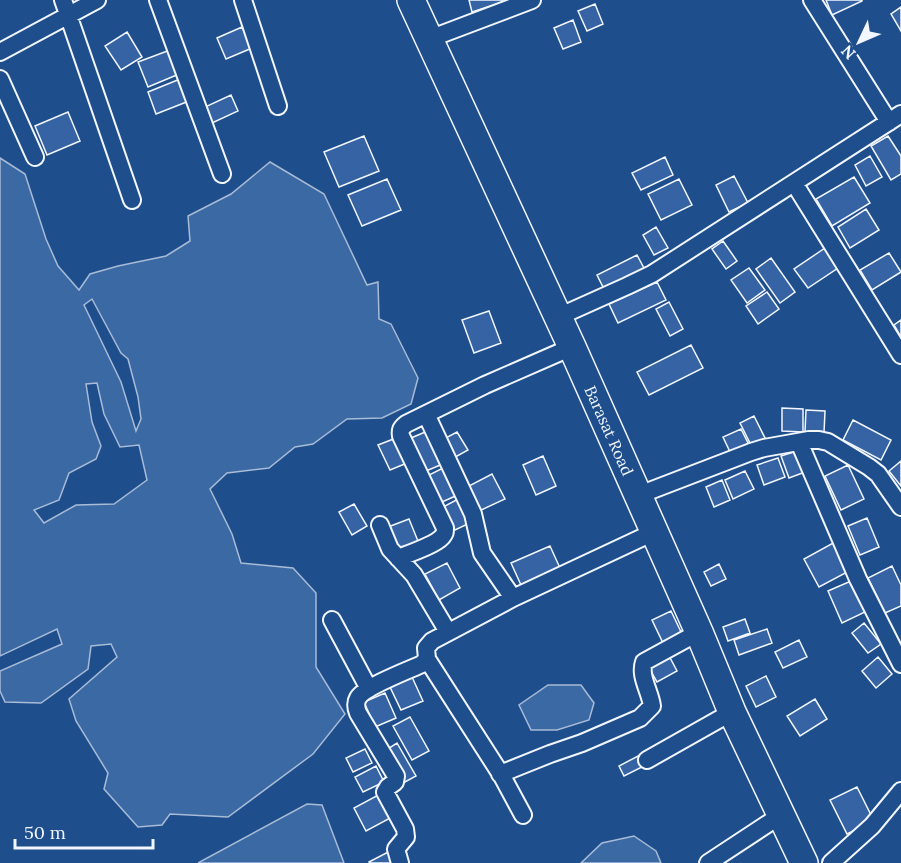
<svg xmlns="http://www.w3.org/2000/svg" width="901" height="863" font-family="Lora,serif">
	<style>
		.water { fill: #3b69a3; stroke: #a8bbd7; stroke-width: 1.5; fill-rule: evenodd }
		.building { fill: #3563a3; stroke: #f2f6ff; stroke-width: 1.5 }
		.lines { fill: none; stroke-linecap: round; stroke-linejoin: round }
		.street-casing { stroke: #f2f6ff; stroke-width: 20 }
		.primary-casing { stroke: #f2f6ff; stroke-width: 30 }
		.street { stroke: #1f4e8c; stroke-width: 16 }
		.primary { stroke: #1f4e8c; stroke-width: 27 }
		.labels { text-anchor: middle; stroke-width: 4.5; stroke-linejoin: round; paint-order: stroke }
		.street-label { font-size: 16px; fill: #f2f6ff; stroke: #1f4e8c }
	</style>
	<rect width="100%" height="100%" fill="#1f4e8c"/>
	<path class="water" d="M 0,158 L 25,174 L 46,239 L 58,266 L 79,290 L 90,274 L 118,266 L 166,256 L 190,241 L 188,216 L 231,194 L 270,162 L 324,194 L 367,285 L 378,282 L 379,319 L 391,324 L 418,378 L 411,404 L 382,418 L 347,419 L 313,444 L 295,447 L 269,468 L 227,473 L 210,489 L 232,534 L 241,563 L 293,568 L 316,593 L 316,667 L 345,714 L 313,754 L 228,817 L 170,814 L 162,825 L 138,827 L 104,789 L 108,773 L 76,721 L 69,699 L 117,657 L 111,644 L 91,646 L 88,669 L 41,703 L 5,702 L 0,691 L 0,671 L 62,644 L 57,629 L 0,656 ZM 92,299 L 121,353 L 128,359 L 138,397 L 141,419 L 136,431 L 121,382 L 84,305 ZM 97,383 L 104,414 L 120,447 L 139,445 L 147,480 L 114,504 L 76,505 L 44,523 L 34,510 L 59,500 L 69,473 L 96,459 L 101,446 L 92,422 L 86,384 Z
		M 548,685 L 581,685 L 594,703 L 589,720 L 557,730 L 531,730 L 519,705 Z
		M 307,804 L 322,805 L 344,863 L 198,863 Z
		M 634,836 L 656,851 L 661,863 L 581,863 L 602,843 Z"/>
	<path class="building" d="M 469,0 L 502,0 L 503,2 L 472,12 Z
		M 827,0 L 862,0 L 862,1 L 832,15 L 826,0 Z
		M 595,4 L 603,24 L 587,31 L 578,11 Z
		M 901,7 L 901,31 L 891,14 Z
		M 573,20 L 581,42 L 563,49 L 554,28 Z
		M 242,27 L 252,48 L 226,59 L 217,38 Z
		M 127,32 L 142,57 L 121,70 L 105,46 Z
		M 170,50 L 179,74 L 148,87 L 138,62 Z
		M 180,79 L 189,101 L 156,114 L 148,92 Z
		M 231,95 L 238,111 L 212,123 L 205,107 Z
		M 68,112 L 80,141 L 47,155 L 35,126 Z
		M 364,136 L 379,171 L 339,187 L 324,152 Z
		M 888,136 L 901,156 L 901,174 L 891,180 L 871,146 Z
		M 870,156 L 882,177 L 866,186 L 855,165 Z
		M 665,157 L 673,175 L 641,190 L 632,173 Z
		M 734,176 L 748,203 L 729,212 L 716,185 Z
		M 854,177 L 870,203 L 832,226 L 816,199 Z
		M 387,179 L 401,210 L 362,226 L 348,195 Z
		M 679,179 L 692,205 L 661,220 L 648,194 Z
		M 866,209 L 879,230 L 850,248 L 838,227 Z
		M 656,227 L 668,248 L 654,255 L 643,235 Z
		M 723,241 L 737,261 L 726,269 L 712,249 Z
		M 825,248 L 838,268 L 808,288 L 794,269 Z
		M 889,253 L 901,272 L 872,290 L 860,270 Z
		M 637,255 L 645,270 L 604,289 L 597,275 Z
		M 771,258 L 795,292 L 780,303 L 756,269 Z
		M 749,268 L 765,290 L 747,303 L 731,280 Z
		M 657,282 L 666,300 L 618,323 L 609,304 Z
		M 767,292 L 779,309 L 758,324 L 746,306 Z
		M 669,302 L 683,329 L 670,336 L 656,309 Z
		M 489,311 L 501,343 L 474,353 L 462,320 Z
		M 901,320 L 901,337 L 894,325 Z
		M 691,345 L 703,368 L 649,395 L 637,372 Z
		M 782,408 L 803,409 L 803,432 L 782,431 Z
		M 806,410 L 825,411 L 824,433 L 805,432 Z
		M 754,416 L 765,438 L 751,445 L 740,423 Z
		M 853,420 L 891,440 L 881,460 L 843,440 Z
		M 741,429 L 749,445 L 731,454 L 723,437 Z
		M 430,430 L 445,463 L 426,471 L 411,438 Z
		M 457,432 L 468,450 L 450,460 L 440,441 Z
		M 396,438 L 407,463 L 390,470 L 378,445 Z
		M 797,451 L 805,472 L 789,478 L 781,456 Z
		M 543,456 L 556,486 L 536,495 L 523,465 Z
		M 778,458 L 785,477 L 764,485 L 757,465 Z
		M 901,461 L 901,486 L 889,471 Z
		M 848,465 L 864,499 L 841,510 L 825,476 Z
		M 447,466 L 460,494 L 442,502 L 429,475 Z
		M 745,471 L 754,489 L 733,499 L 725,480 Z
		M 492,474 L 505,499 L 479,511 L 467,487 Z
		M 722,480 L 730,500 L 714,507 L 706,487 Z
		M 460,498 L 472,522 L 455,530 L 443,507 Z
		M 354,504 L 367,526 L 352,535 L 339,512 Z
		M 867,518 L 879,547 L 860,555 L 848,526 Z
		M 409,519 L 420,546 L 399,555 L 388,527 Z
		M 835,542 L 851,570 L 819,587 L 804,559 Z
		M 550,546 L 560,568 L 521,585 L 511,563 Z
		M 447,563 L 460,588 L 439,600 L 425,574 Z
		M 719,564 L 726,579 L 711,586 L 704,572 Z
		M 892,566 L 901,585 L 901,606 L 885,613 L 868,578 Z
		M 851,581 L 865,612 L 842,623 L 828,591 Z
		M 671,611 L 682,634 L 663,643 L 652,620 Z
		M 745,619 L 750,633 L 728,641 L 723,627 Z
		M 864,623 L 881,644 L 868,653 L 852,633 Z
		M 767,629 L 772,643 L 739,655 L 734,640 Z
		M 799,640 L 807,657 L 783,668 L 775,652 Z
		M 667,652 L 677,671 L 657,682 L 646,663 Z
		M 878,657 L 892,674 L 876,688 L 862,671 Z
		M 766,676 L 776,697 L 756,707 L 746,686 Z
		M 412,677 L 423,701 L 401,710 L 390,687 Z
		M 385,693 L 396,718 L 375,727 L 364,702 Z
		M 815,699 L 827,719 L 800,736 L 787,716 Z
		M 410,717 L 429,751 L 412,760 L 393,726 Z
		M 397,743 L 416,776 L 405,782 L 386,750 Z
		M 365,749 L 372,763 L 353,772 L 346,758 Z
		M 640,755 L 646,765 L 624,776 L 619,766 Z
		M 376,766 L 384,782 L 363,792 L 355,777 Z
		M 857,787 L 874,821 L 847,834 L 830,800 Z
		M 382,793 L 394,816 L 366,831 L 354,808 Z
		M 390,851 L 396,863 L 370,863 L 369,862 Z"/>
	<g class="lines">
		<g class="street-casing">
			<path id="street" d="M 63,0 L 132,200
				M 158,0 L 222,174
				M 243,0 L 278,106
				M 812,0 L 889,122
				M 429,39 L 532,0
				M 0,52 L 97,0
				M 0,79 L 35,157
				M 794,183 L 901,355
				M 558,317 L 627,286 L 652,274 L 901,114
				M 426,414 L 473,514 L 482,553 L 513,598
				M 799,442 L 858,579 L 901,664
				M 639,495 L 751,452 L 764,448 L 809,440 L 819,440 L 828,442 L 869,467 L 878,474 L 901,507
				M 380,525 L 390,549 L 414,575 L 448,632
				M 398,558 C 408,554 435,545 442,537 C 445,533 445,533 445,528 L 401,436 C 400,430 401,428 406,424 L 485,385 L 572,347
				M 332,620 L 369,689
				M 427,659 L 502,776 L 523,815
				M 647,760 L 732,712
				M 500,774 L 550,754 L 582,743 L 640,718 L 652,706 C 650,691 639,676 644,662 L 699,632
				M 400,863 L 396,849 L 406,837 L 405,829 L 385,792 L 388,787 L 395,782 L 396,776 L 358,713 C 356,708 355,703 358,698 C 364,687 409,670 422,664 L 427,659 L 426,648 L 432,641 L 513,598 L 654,532
				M 708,863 L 781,815
				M 831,863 L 872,826 L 901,791"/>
		</g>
		<g class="primary-casing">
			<g id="primary">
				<path id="s1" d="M 411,0 L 572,347 L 699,632 L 732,712 L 804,863"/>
			</g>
		</g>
		<use href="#street" class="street"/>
		<use href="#primary" class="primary"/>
	</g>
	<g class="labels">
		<g class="street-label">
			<text dy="6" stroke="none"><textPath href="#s1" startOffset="474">Barasat Road</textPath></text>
		</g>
	</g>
	<g transform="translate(859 42) rotate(226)" stroke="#1f4e8c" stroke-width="4.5" paint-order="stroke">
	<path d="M0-4.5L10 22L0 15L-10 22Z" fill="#f2f6ff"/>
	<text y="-9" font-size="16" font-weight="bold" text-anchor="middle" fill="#f2f6ff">N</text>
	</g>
	<path d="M15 839v9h138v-9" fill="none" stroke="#f2f6ff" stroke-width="3"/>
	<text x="24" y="839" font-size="18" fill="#f2f6ff" stroke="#1f4e8c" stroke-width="4.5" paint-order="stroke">50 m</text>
</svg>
